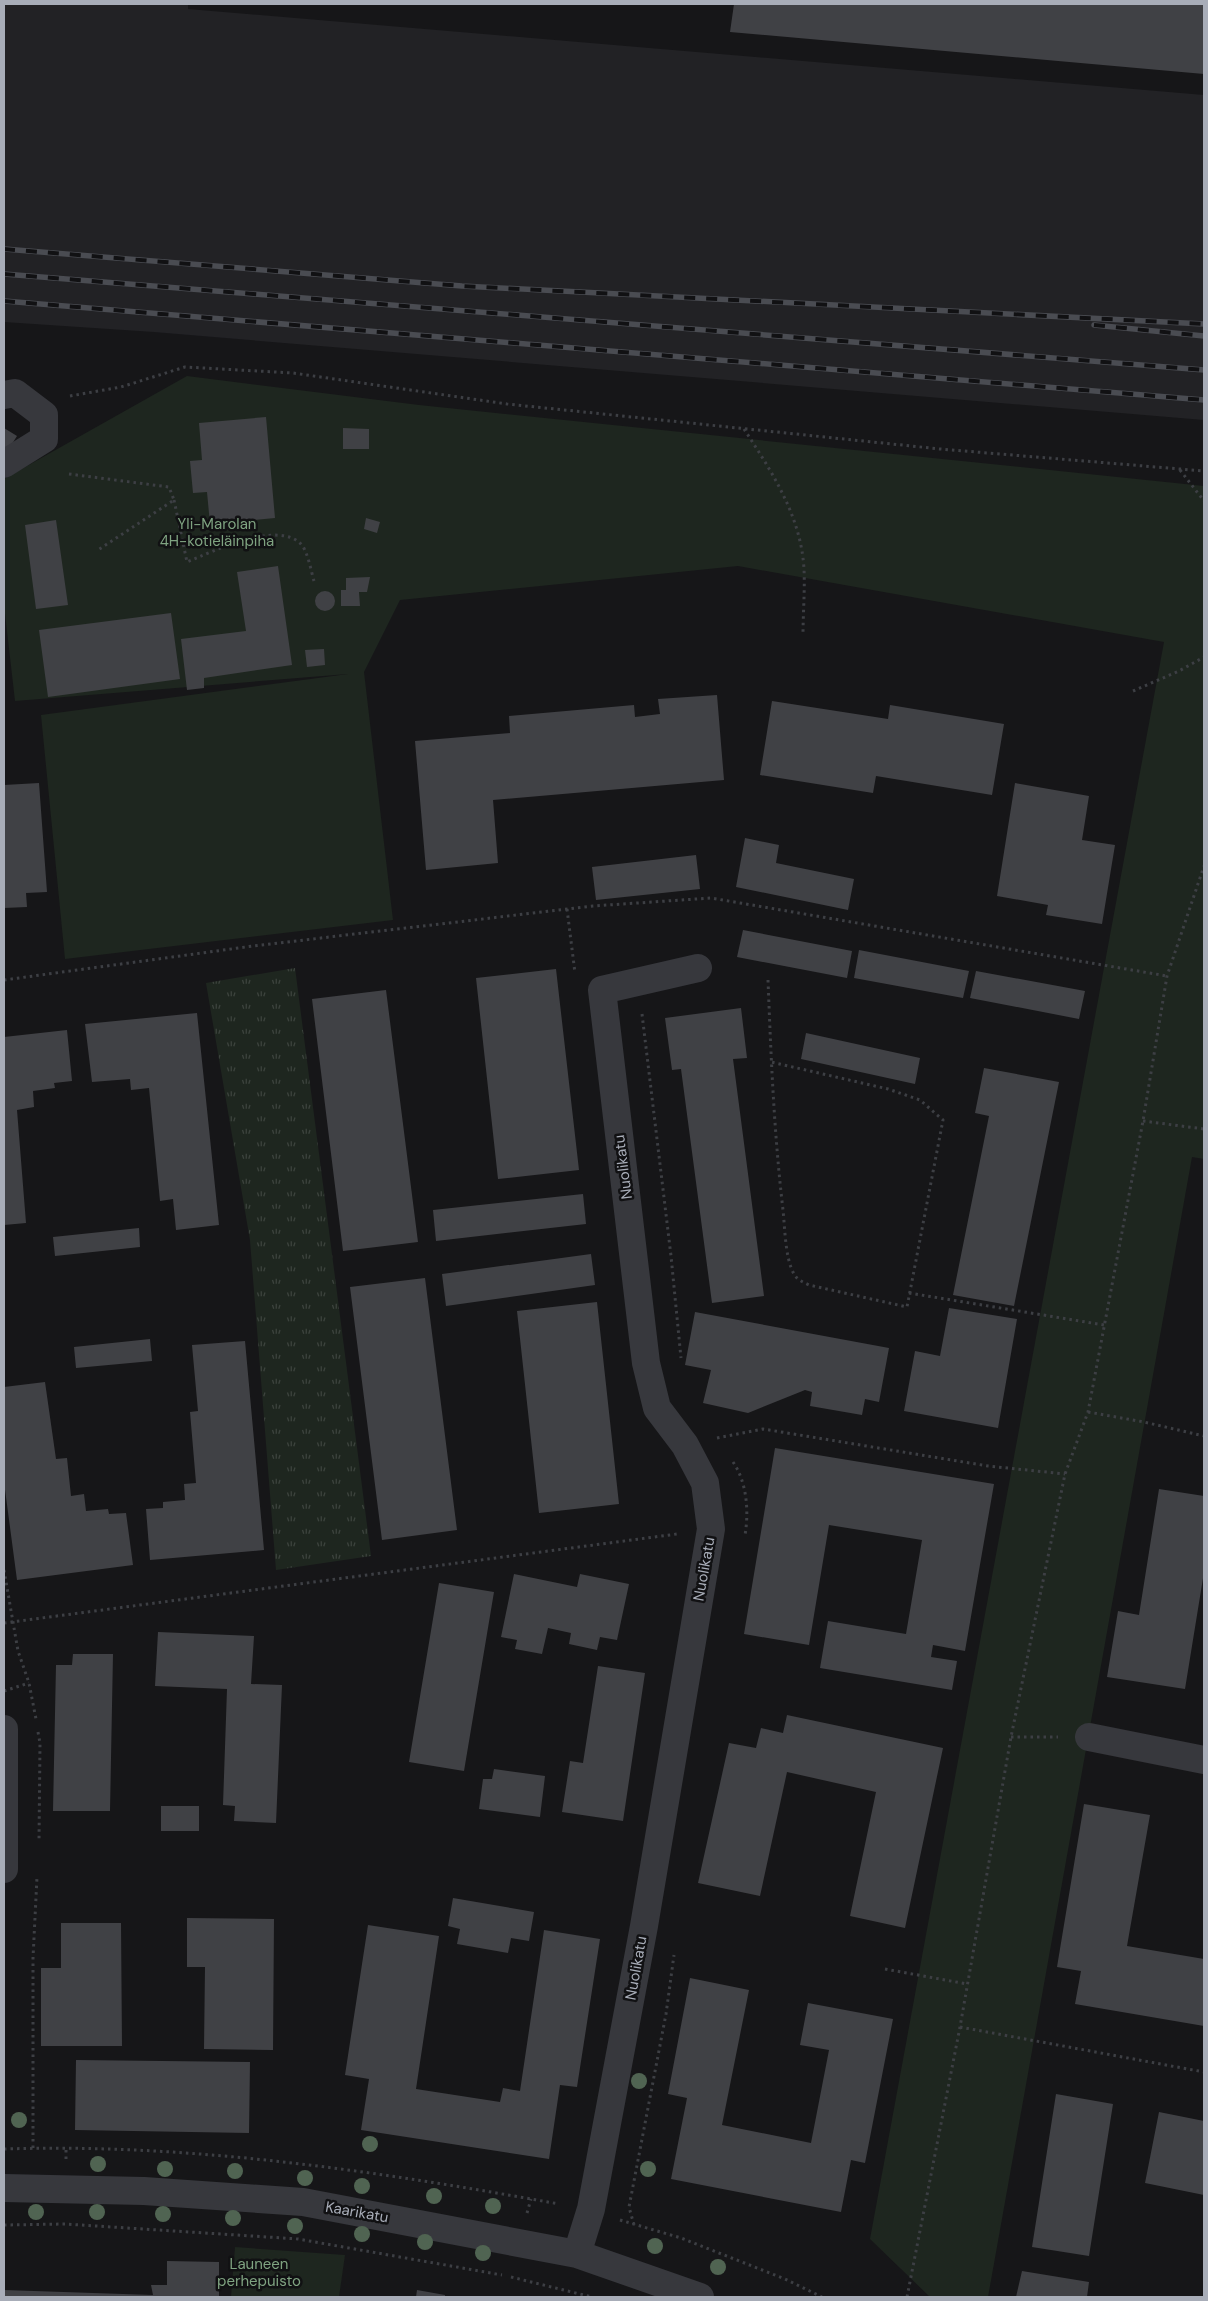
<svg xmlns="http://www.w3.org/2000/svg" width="1208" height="2301" font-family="'DM Sans',sans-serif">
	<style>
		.built { fill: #222225 }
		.grass { fill: url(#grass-tufts) }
		.park { fill: #1e261f }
		.building { fill: #404145 }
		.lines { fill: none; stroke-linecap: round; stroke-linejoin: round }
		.path { stroke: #3d3f44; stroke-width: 3; stroke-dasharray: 2.5 4; stroke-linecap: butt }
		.minor { stroke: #37383d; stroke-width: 28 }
		.rail-casing { stroke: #4a4c52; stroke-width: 5.5 }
		.rail { stroke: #111113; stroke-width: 4; stroke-dasharray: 11; stroke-linecap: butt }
		.tree { fill: #506452 }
		.labels { text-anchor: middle; stroke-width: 5; stroke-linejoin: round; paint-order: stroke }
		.park-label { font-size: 15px; fill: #7fa381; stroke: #111113 }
		.street-label { font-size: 15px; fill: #a8adb8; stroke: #111113 }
	</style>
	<defs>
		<pattern id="grass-tufts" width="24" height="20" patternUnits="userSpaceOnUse" patternTransform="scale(1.25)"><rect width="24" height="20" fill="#1e261f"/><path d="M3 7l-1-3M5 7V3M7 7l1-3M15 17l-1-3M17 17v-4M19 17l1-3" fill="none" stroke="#3c433d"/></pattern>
	</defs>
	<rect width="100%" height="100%" fill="#161618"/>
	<path class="built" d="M 4,4 L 188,4 L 188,9 L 1204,95 L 1204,420 L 154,332 L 4,322 Z"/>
	<path class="grass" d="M 295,968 L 371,1556 L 276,1570 L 250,1240 L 206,983 Z"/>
	<path class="park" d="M 187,376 L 419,405 L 1204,486 L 1204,1159 L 1192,1157 L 988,2297 L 930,2297 L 870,2239 L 1164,642 L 738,566 L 400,600 L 364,672 L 393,920 L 65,959 L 41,715 L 348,674 L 15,701 L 4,605 L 4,479 Z
		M 235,2247 L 345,2255 L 339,2297 L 231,2297 Z"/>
	<path class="building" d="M 734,4 L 1204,4 L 1204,74 L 730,32 Z
		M 266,417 L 275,518 L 210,524 L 207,492 L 193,493 L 190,461 L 202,460 L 199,423 Z
		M 4,428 L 17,436 L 7,452 L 4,451 Z
		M 343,428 L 369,429 L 369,449 L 343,449 Z
		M 366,518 L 380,522 L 377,533 L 364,529 Z
		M 56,520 L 68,605 L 36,609 L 25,525 Z
		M 278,566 L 292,665 L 204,678 L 204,688 L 187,690 L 181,639 L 246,631 L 237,572 Z
		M 370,577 L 367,592 L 359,592 L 360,606 L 341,606 L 341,590 L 346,590 L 346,578 Z
		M315 601a10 10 0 1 1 20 0a10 10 0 1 1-20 0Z
		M 171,613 L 180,679 L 48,697 L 39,630 Z
		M 324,649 L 325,665 L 307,667 L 305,650 Z
		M 717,695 L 724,780 L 493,800 L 498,863 L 426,870 L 415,741 L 510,733 L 509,716 L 634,705 L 635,717 L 660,714 L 658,699 Z
		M 772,701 L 888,719 L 890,705 L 1004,724 L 992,795 L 876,776 L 873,793 L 760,775 Z
		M 39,783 L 47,892 L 26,893 L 27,907 L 4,908 L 4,785 Z
		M 1015,783 L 1089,796 L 1082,840 L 1115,845 L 1102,924 L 1046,915 L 1048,905 L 997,896 Z
		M 745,838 L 779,845 L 776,863 L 854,879 L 848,910 L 736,887 Z
		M 696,855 L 700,889 L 596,900 L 592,867 Z
		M 743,930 L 852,951 L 847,978 L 737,957 Z
		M 859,950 L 969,971 L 963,998 L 854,978 Z
		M 556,969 L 579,1170 L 498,1179 L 476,978 Z
		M 976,971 L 1085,991 L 1079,1019 L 970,998 Z
		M 386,990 L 418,1242 L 343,1251 L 312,999 Z
		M 741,1008 L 747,1058 L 733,1059 L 764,1296 L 712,1303 L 681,1069 L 672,1070 L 665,1018 Z
		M 197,1013 L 219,1225 L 176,1230 L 173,1199 L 160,1201 L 149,1088 L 131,1090 L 130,1079 L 92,1082 L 85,1024 Z
		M 67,1030 L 72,1081 L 54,1083 L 55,1088 L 33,1091 L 34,1107 L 17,1110 L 26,1223 L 4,1225 L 4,1037 Z
		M 806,1033 L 920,1058 L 915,1084 L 801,1059 Z
		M 984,1068 L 1059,1082 L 1014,1306 L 953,1295 L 989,1116 L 975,1113 Z
		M 583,1194 L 586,1224 L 436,1241 L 433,1210 Z
		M 139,1228 L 140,1247 L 55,1256 L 53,1237 Z
		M 591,1254 L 595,1285 L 446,1306 L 442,1274 Z
		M 425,1278 L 457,1530 L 382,1540 L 350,1287 Z
		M 597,1302 L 619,1504 L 539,1513 L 517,1311 Z
		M 949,1308 L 1017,1319 L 998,1428 L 904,1411 L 915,1351 L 940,1356 Z
		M 695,1312 L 889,1348 L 879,1402 L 865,1399 L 862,1415 L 810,1406 L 812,1392 L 805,1390 L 748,1413 L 703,1403 L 711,1370 L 685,1365 Z
		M 150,1339 L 152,1361 L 76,1368 L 74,1347 Z
		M 245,1341 L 264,1550 L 150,1560 L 146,1509 L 163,1508 L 163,1502 L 185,1500 L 184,1484 L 196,1483 L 190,1412 L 198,1411 L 192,1345 Z
		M 45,1382 L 56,1459 L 67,1458 L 71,1496 L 84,1494 L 86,1511 L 108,1509 L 109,1514 L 126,1513 L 133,1565 L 17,1580 L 4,1482 L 4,1387 Z
		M 775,1448 L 994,1484 L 965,1651 L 933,1645 L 931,1657 L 957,1661 L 952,1690 L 820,1668 L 828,1621 L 906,1634 L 922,1540 L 829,1525 L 809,1645 L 744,1634 Z
		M 1159,1489 L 1204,1496 L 1204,1572 L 1185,1689 L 1107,1677 L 1118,1611 L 1139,1615 Z
		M 514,1574 L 577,1587 L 580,1574 L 629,1584 L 617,1640 L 600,1637 L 597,1650 L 569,1644 L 571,1633 L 548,1628 L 542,1654 L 515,1649 L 517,1640 L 501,1637 Z
		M 439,1583 L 494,1592 L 464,1771 L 409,1762 Z
		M 158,1632 L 254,1636 L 251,1684 L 282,1685 L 276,1823 L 234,1821 L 235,1806 L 223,1805 L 227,1689 L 155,1686 Z
		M 73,1654 L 113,1654 L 110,1811 L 53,1811 L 56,1665 L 72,1665 Z
		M 598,1666 L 645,1673 L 623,1821 L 562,1812 L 570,1761 L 583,1763 Z
		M 787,1715 L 943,1748 L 905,1928 L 850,1916 L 876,1792 L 787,1772 L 760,1896 L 698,1883 L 729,1743 L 756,1748 L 761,1728 L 783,1733 Z
		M 494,1769 L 545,1776 L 540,1817 L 479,1809 L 483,1779 L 492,1779 Z
		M 1084,1804 L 1150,1815 L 1127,1946 L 1204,1959 L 1204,2026 L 1075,2004 L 1081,1971 L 1057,1967 Z
		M 161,1806 L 199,1806 L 199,1831 L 161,1831 Z
		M 453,1898 L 534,1912 L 529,1941 L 511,1938 L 508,1953 L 457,1944 L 460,1929 L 448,1926 Z
		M 187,1918 L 274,1919 L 273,2050 L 204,2049 L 205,1967 L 187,1967 Z
		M 61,1923 L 121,1923 L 122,2046 L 41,2046 L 41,1968 L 61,1968 Z
		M 368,1925 L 439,1936 L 416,2089 L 500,2102 L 503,2088 L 520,2091 L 544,1930 L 600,1939 L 577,2087 L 560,2085 L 549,2159 L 361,2130 L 369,2079 L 345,2075 Z
		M 690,1978 L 749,1990 L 722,2125 L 811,2143 L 829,2050 L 800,2045 L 808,2003 L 893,2019 L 865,2163 L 851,2160 L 841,2212 L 671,2179 L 687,2098 L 668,2094 Z
		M 76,2060 L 250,2062 L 249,2133 L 75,2130 Z
		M 1056,2094 L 1113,2104 L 1089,2256 L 1032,2247 Z
		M 1159,2112 L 1204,2121 L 1204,2195 L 1145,2183 Z
		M 167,2261 L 219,2262 L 219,2297 L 4,2297 L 4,2290 L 153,2295 L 151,2285 L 167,2285 Z
		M 1022,2271 L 1089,2282 L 1087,2297 L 1016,2297 Z
		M 417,2290 L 445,2295 L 445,2297 L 416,2297 Z"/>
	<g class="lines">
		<path class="path" d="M 70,396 L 121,387 L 185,367 L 293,373 L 507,404 L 940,449 L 1204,471
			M 744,429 C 772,472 801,516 804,569 C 805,591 803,613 803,635
			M 1180,470 L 1204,501
			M 69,474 L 169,487 L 174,500 L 98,550
			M 174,500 L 187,562 C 214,551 277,520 301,544 C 308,552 311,571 314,581
			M 1133,691 L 1179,671 L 1204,657
			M 567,909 L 575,973
			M 4,980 L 253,946 L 593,906 L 711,898 L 1167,976
			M 768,980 C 771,1057 774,1133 783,1210 C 785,1228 785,1258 794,1274 C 797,1280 803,1282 809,1285 L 907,1307 L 943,1120 L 920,1100 L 888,1089 L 771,1062
			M 642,1014 L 671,1256 L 681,1358
			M 1143,1121 L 1204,1129
			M 909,1293 L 1104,1325
			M 1088,1412 L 1144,1422 L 1204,1436
			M 717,1438 L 763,1429 L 988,1466 L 1065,1474
			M 733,1462 C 747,1482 749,1512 745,1535
			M 4,1570 L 18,1651 L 29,1683 L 36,1719
			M 4,1623 L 677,1534
			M 4,1691 L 29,1683
			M 38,1732 L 40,1743 L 39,1841
			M 1011,1737 L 1058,1737
			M 885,1969 L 967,1984
			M 960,2027 L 1204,2072
			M 33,2148 L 33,1958 L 37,1877
			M 4,2149 C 190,2143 376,2171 559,2204
			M 66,2159 L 66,2147
			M 527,2213 L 531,2199
			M 620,2220 L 681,2238 L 785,2279 L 822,2297
			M 4,2225 L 65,2224 L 298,2239 L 502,2275
			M 634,2225 L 629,2207 L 666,2014 L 674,1955
			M 511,2277 L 592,2297
			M 907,2297 L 960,2027 L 1011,1737 L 1065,1474 L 1088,1412 L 1143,1121 L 1167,976 L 1204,866"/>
		<path class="minor" d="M 4,395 L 15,393 L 44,415 L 44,439 L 4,464
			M 4,1729 L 4,1869
			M 1089,1737 L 1204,1760
			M 4,2188 L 144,2191 L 303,2202 L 577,2254 L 700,2297
			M 577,2254 L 591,2209 L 644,1926 L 711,1529 L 705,1483 L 685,1445 L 657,1408 L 646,1363 L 602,990 L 698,968"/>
		<g class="rail-casing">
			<path id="rail" d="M 4,249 L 462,286 L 1204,324
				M 4,274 L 1204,370
				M 4,301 L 1204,400
				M 1094,325 L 1204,336"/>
		</g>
		<use href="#rail" class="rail"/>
	</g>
	<g class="tree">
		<circle cx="639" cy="2081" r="8"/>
		<circle cx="19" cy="2120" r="8"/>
		<circle cx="370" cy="2144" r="8"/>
		<circle cx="98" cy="2164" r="8"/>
		<circle cx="165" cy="2169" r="8"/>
		<circle cx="648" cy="2169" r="8"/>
		<circle cx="235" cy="2171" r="8"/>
		<circle cx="305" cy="2178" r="8"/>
		<circle cx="362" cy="2186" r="8"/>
		<circle cx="434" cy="2196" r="8"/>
		<circle cx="493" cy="2206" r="8"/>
		<circle cx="36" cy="2212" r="8"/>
		<circle cx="97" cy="2212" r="8"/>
		<circle cx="163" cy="2214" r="8"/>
		<circle cx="233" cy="2218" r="8"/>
		<circle cx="295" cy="2226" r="8"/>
		<circle cx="362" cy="2234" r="8"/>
		<circle cx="425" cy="2242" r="8"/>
		<circle cx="655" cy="2246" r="8"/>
		<circle cx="483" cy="2253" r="8"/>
		<circle cx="718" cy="2267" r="8"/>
	</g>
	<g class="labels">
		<g class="park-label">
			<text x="217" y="529">Yli-Marolan<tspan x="217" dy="17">4H-kotieläinpiha</tspan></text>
			<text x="259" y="2269">Launeen<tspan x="259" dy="17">perhepuisto</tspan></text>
		</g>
		<g class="street-label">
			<text transform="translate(623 1167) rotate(-97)" y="5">Nuolikatu</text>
			<text transform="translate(704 1569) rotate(-80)" y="5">Nuolikatu</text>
			<text transform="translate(636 1968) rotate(-80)" y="5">Nuolikatu</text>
			<text transform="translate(357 2212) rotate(10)" y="5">Kaarikatu</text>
		</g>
	</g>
	<rect width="1208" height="2301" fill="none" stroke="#a8adb8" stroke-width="10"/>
</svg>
